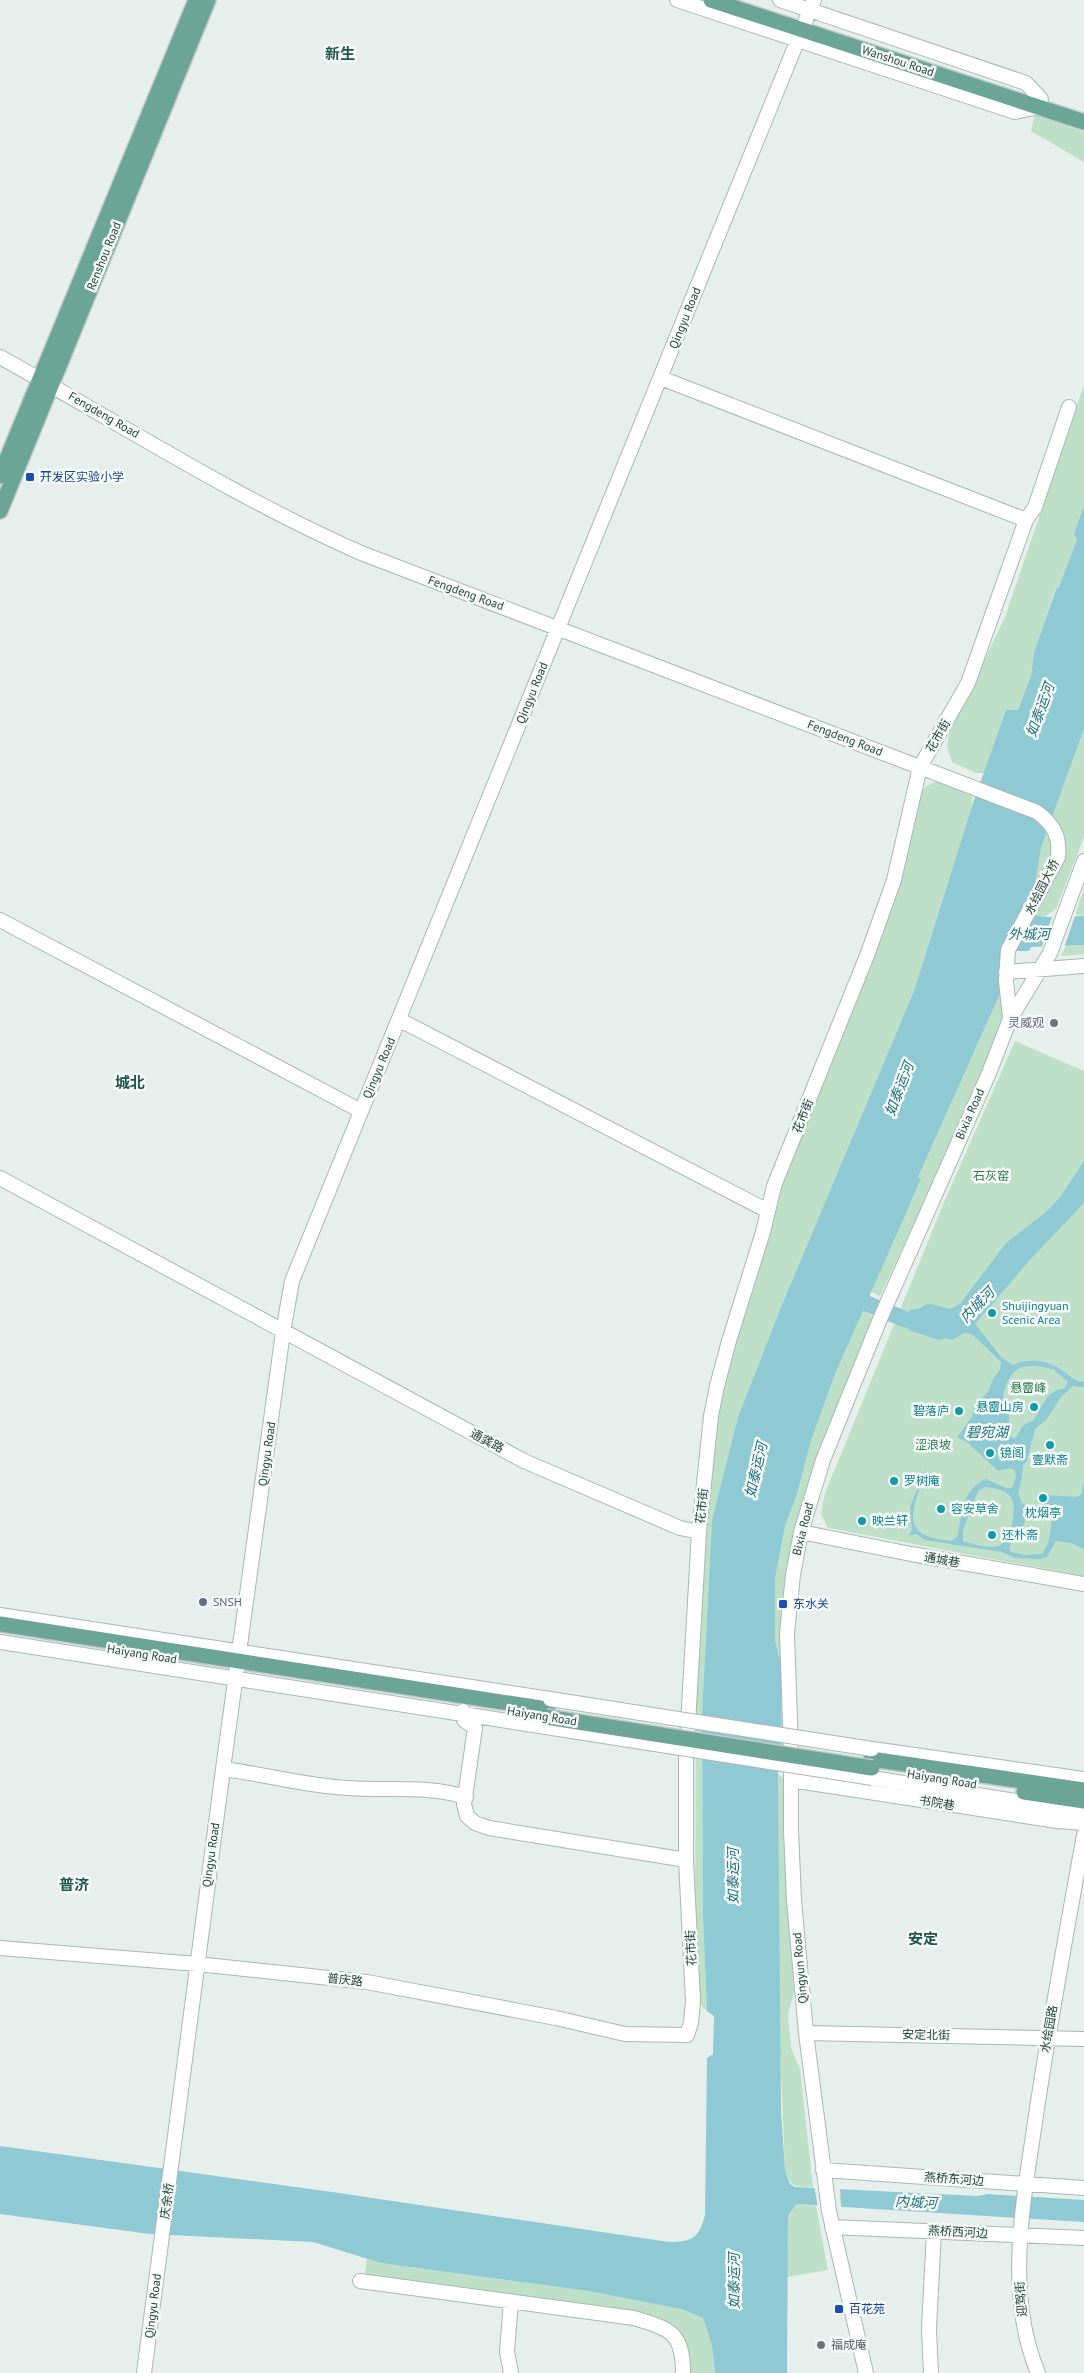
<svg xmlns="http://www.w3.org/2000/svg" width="1084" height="2373" font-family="'PT Sans','Noto Sans SC',sans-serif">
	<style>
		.green { fill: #bfe0c8 }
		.water { fill: #8ec9d4; fill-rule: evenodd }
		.pier { fill: #e6efeb }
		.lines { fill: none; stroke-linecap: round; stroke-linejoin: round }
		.river { stroke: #8ec9d4; stroke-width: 16 }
		.minor-casing { stroke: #a8b8b2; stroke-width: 16 }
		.major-casing { stroke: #c2cac8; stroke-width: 18 }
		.minor { stroke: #fff; stroke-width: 14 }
		.major { stroke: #6aa596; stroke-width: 15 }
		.minor-bridge-casing { stroke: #a8b8b2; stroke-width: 16; stroke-linecap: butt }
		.major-bridge-casing { stroke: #c2cac8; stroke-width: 18; stroke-linecap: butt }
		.minor-bridge { stroke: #fff; stroke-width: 14 }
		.major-bridge { stroke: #6aa596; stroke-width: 15 }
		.transit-dot { fill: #1a4fb4; stroke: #f7fbf9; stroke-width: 2 }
		.worship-dot { fill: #6b7280; stroke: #f7fbf9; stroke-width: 2 }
		.culture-dot { fill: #0f9aa8; stroke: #f7fbf9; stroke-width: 2 }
		.service-dot { fill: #5c6f8a; stroke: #f7fbf9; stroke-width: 2 }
		.labels { text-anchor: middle; stroke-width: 5; stroke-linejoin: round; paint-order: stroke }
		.street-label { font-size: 12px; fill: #24423a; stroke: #f7fbf9 }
		.transit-label { font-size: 12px; fill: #164399; stroke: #f7fbf9; text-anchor: start }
		.worship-label { font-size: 12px; fill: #5b616d; stroke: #f7fbf9; text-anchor: end }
		.park-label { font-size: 12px; fill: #2d7a4b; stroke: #f7fbf9 }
		.culture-label { font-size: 12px; fill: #0d838f; stroke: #f7fbf9; text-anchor: start }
		.service-label { font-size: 12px; fill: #4e5e75; stroke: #f7fbf9; text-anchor: start }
		.water-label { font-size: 14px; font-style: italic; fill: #1c6f80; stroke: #f7fbf9 }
		.quarter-label { font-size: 15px; font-weight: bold; fill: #1f5548; stroke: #f7fbf9 }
	</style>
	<rect width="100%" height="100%" fill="#e6efeb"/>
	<path class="green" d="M 1035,114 L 1084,132 L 1084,162 L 1031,131 Z
		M 1084,385 L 1084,506 L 1075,534 L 1077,539 L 1059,587 L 1055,589 L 1034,652 L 1031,676 L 1018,710 L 1006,710 L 984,773 L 976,773 L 952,762 L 947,747 L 949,734 L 1005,617 Z
		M 1084,729 L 1084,837 L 1056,909 L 1044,917 L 1036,915 L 1035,885 L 1041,848 Z
		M 937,781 L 962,790 L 972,796 L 972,806 L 914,991 L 781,1307 L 738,1417 L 712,1520 L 702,1713 L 703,1916 L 707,2011 L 699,2004 L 695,1903 L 696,1653 L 704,1537 L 721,1382 L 777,1187 L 895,897 L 918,794 L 927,786 Z
		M 1084,888 L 1084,916 L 1076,915 L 1076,913 Z
		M 1084,945 L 1084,954 L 1061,956 L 1066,946 Z
		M 1000,994 L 1003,1009 L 1001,1022 L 976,1091 L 880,1296 L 870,1291 L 921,1179 L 918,1177 Z
		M 1015,1041 L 1084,1071 L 1084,1576 L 828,1528 L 821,1514 L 825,1493 L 837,1464 L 945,1200 Z
		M 862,1310 L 874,1317 L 802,1506 L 781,1666 L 775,1640 L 775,1579 L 785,1526 L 797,1494 L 811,1441 L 835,1374 Z
		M 778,1774 L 785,1780 L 794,1992 L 788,2014 L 791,2048 L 800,2069 L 813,2187 C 794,2187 792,2188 785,2170 L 779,2027 Z
		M 796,2204 L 816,2206 L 828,2270 L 787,2277 L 788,2215 Z
		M 367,2258 L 381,2263 L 588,2291 L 681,2309 L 703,2318 L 712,2346 L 715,2373 L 688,2373 C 685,2348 688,2330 662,2319 L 365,2274 Z"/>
	<path class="water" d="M 1084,506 L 1084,729 L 1041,848 L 1035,885 L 1036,915 L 1044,917 L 1084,916 L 1084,945 L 1031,947 L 1029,951 C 1025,951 1020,951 1017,951 C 1000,955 1000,982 1000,994 L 918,1177 L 921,1179 L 835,1374 L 811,1441 L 797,1494 L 785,1526 L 775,1579 L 775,1640 L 781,1666 L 782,1747 L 778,1774 L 781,2112 L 785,2170 L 790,2184 L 795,2187 L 978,2196 L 988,2194 L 1084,2200 L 1084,2222 L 796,2204 L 788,2216 L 787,2373 L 715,2373 L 712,2346 L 703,2318 L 681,2309 L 588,2291 L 381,2263 L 313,2242 L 150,2234 L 0,2214 L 0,2146 L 332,2192 L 669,2242 C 692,2242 699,2238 705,2215 L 707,2058 L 713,2054 L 714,2016 L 707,2011 L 703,1916 L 702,1713 L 712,1520 L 738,1417 L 781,1307 L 914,991 L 972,806 L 1006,710 L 1018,710 L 1031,676 L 1034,652 L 1056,589 L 1059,587 L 1077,539 L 1074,534 Z
		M 1084,1161 L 1084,1203 L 1028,1262 L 975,1324 L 1002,1358 L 1013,1365 C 1030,1357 1048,1360 1063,1371 C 1071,1376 1074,1381 1084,1382 L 1084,1387 L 1073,1386 L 1061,1397 L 1047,1419 L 1035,1429 L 1027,1461 L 1023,1465 L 1022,1478 L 1018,1493 L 1022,1503 L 1029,1507 L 1043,1505 L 1046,1495 L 1076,1497 L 1081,1495 L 1084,1481 L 1084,1549 L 1071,1543 L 1056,1541 L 1047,1557 L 1040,1559 L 1015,1558 L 1002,1552 L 925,1540 L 917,1534 L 908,1536 L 912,1530 L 910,1507 L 926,1467 C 916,1506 893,1536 951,1541 L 957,1537 C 963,1514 961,1490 986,1479 L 1006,1488 L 1012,1488 L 1016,1477 L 1015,1471 L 1011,1468 L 998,1471 L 968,1443 L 957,1437 L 972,1417 L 975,1404 L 988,1392 L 993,1379 L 1000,1370 L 1001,1362 L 972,1334 L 964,1333 L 952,1340 L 946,1338 L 939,1340 L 911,1331 L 905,1326 L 904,1319 L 910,1310 L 921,1308 L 924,1305 L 931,1304 L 950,1309 L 960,1304 L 1006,1243 L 1047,1211 L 1061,1196 ZM 1036,1366 L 1053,1369 L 1068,1382 L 1064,1389 C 1046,1390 1043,1406 1035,1418 C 1032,1423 1026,1422 1022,1427 C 1019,1431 1019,1435 1014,1439 L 1009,1434 L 1009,1412 L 1006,1411 C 999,1399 1007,1374 1020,1368 C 1025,1366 1031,1366 1036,1366 ZM 985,1487 C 1017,1490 1016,1502 1011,1530 L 1006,1534 L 1001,1545 L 995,1547 L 980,1546 L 963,1541 L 963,1530 L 978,1491 ZM 1043,1511 L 1052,1520 L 1048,1544 L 1042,1554 L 1024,1555 L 1012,1552 L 1009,1549 C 1012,1535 1022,1533 1026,1518 Z"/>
	<path class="pier" d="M 1076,913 L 1064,948 L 1041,949 L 1053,914 Z
		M 814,2185 L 840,2186 L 841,2209 L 818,2208 Z"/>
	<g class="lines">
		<path class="river" d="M 846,1295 L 904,1319 L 926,1325"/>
		<g class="minor-casing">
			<path id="minor" d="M 677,0 L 1015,112 L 1039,107
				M 780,0 L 1026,83 L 1041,99
				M 0,357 C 120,423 236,498 361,553 L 1037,812 C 1054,825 1060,836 1058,857 L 1008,950 L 1006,981 L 1010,1017
				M 661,378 L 1026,520
				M 0,920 L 361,1111
				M 1006,972 L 1084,966
				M 400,1020 L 768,1211
				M 0,1178 L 524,1461 L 680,1528 L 699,1532
				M 801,1532 L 911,1554 L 1084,1584
				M 0,1615 L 550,1699
				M 0,1642 L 546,1727
				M 463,1711 L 464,1720 L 475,1728 L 464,1804 L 467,1816 L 475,1823 L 489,1828 L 686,1860
				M 872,1749 L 1084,1779
				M 223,1769 C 264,1774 306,1786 348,1788 C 387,1791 427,1785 466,1797
				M 872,1778 L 1084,1812
				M 791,1780 L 1057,1821 L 1084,1823
				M 0,1948 L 197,1964 L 367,1982 L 556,2018 L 625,2034 L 687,2035 L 691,2023 L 693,2001 L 686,1860 L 686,1759 L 699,1532 L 711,1416 L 717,1386 L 729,1341 L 763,1232 L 774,1186 L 868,953 L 894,880 L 920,767 L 968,683 L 1026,520 L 1035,507 L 1069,407
				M 806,2033 L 1084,2039
				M 823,2170 L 1084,2188
				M 832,2227 L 1084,2238
				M 360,2281 L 634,2318 C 670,2329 683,2332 683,2373
				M 144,2373 L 223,1769 L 283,1332 L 292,1281 L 814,0
				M 511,2373 L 507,2351 L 511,2301
				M 866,2373 L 829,2211 L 806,2033 L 794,1900 L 791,1830 L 791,1752 L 787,1633 L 793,1575 L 801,1532 L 823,1460 L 880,1319 L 989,1073 L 1010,1019 L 1050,953 L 1084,861
				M 931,2373 L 929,2329 L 934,2231
				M 1038,2373 C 1004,2291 1024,2200 1036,2115 C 1050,2021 1067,1928 1084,1835"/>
		</g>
		<g class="major-casing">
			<path id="major" d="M 711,0 L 1084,122
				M 0,476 L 196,0
				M 0,511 L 208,0
				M 0,1624 L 547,1709
				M 871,1759 L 1084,1790
				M 1024,1792 L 1084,1801"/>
		</g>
		<use href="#minor" class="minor"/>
		<use href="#major" class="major"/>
		<g class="minor-bridge-casing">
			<path id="minor-bridge" d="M 550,1699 L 872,1749
				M 546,1727 L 872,1778"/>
		</g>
		<g class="major-bridge-casing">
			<path id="major-bridge" d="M 546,1717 L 872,1768"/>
		</g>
		<use href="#minor-bridge" class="minor-bridge"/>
		<use href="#major-bridge" class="major-bridge"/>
	</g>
	<g class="transit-dot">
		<rect x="25" y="472" width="10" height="10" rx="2.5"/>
		<rect x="778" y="1599" width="10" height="10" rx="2.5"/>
		<rect x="834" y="2304" width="10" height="10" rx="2.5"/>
	</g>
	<g class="worship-dot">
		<circle cx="1054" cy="1023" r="5"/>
		<circle cx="821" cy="2345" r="5"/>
	</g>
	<g class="culture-dot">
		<circle cx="992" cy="1313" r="5"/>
		<circle cx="1034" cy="1407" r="5"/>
		<circle cx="959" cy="1411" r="5"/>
		<circle cx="1050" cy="1445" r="5"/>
		<circle cx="990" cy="1453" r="5"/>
		<circle cx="894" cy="1481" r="5"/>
		<circle cx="1043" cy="1498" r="5"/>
		<circle cx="941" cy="1509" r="5"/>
		<circle cx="862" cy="1521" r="5"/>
		<circle cx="992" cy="1535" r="5"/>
	</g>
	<circle class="service-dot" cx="203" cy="1602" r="5"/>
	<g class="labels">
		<g class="street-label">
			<text transform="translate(898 61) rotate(18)" y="4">Wanshou Road</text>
			<text transform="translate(104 256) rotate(-68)" y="4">Renshou Road</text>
			<text transform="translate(685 318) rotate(-68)" y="4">Qingyu Road</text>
			<text transform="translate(104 415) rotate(30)" y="4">Fengdeng Road</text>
			<text transform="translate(466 593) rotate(20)" y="4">Fengdeng Road</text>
			<text transform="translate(532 693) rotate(-68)" y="4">Qingyu Road</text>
			<text transform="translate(938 736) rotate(-60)" y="4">花市街</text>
			<text transform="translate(845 738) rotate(21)" y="4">Fengdeng Road</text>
			<text transform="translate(1042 887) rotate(-63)" y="4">水绘园大桥</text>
			<text transform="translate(379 1068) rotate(-67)" y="4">Qingyu Road</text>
			<text transform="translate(970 1114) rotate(-66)" y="4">Bixia Road</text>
			<text transform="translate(803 1116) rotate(-68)" y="4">花市街</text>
			<text transform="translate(487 1441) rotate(28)" y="4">通龚路</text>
			<text transform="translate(267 1454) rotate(-82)" y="4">Qingyu Road</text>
			<text transform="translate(702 1506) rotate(-84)" y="4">花市街</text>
			<text transform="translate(803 1529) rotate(-76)" y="4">Bixia Road</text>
			<text transform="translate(942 1560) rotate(10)" y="4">通城巷</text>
			<text transform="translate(142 1654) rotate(9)" y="4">Haiyang Road</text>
			<text transform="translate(542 1716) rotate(9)" y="4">Haiyang Road</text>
			<text transform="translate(942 1779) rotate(9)" y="4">Haiyang Road</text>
			<text transform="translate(937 1803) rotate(9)" y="4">书院巷</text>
			<text transform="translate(211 1855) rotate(-82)" y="4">Qingyu Road</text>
			<text transform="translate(691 1948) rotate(-93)" y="4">花市街</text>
			<text transform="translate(800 1968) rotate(-95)" y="4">Qingyun Road</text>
			<text transform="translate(345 1980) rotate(6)" y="4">普庆路</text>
			<text transform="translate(1049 2029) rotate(-80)" y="4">水绘园路</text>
			<text transform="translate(926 2035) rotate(1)" y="4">安定北街</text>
			<text transform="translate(954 2179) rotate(4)" y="4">燕桥东河边</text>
			<text transform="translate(167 2201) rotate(-82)" y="4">庆余桥</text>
			<text transform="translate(958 2232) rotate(3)" y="4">燕桥西河边</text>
			<text transform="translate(1021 2299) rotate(-95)" y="4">迎驾街</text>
			<text transform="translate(153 2306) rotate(-83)" y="4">Qingyu Road</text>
		</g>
		<g class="transit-label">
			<text x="40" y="481">开发区实验小学</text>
			<text x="793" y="1608">东水关</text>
			<text x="849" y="2313">百花苑</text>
		</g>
		<g class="worship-label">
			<text x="1044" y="1027">灵威观</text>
			<text x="831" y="2349" text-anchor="start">福成庵</text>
		</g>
		<g class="park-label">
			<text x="991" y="1180">石灰窑</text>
			<text x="1028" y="1392">悬霤峰</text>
			<text x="933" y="1449">涩浪坡</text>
		</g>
		<g class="culture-label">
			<text x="1002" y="1310">Shuijingyuan<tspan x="1002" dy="14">Scenic Area</tspan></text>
			<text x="1024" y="1411" text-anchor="end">悬霤山房</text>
			<text x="949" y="1415" text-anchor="end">碧落庐</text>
			<text x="1000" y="1457">镜阁</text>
			<text x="1050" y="1464" text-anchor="middle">壹默斋</text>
			<text x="904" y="1485">罗树庵</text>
			<text x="951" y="1513">容安草舍</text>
			<text x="1043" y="1517" text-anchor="middle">枕烟亭</text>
			<text x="872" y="1525">映兰轩</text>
			<text x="1002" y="1539">还朴斋</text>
		</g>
		<g class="service-label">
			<text x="213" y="1606">SNSH</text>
		</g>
		<g class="water-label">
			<text transform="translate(1040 710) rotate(-70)" y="5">如泰运河</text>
			<text x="1029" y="939">外城河</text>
			<text transform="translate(899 1089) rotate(-69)" y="5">如泰运河</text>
			<text transform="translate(977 1305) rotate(-46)" y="5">内城河</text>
			<text x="987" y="1437">碧宛湖</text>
			<text transform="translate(756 1470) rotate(-77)" y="5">如泰运河</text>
			<text transform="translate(733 1876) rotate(-90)" y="5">如泰运河</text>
			<text transform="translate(916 2202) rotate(3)" y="5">内城河</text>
			<text transform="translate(734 2281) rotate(-90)" y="5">如泰运河</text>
		</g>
		<g class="quarter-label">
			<text x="340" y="59">新生</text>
			<text x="130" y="1088">城北</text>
			<text x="74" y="1890">普济</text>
			<text x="923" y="1944">安定</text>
		</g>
	</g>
</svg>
